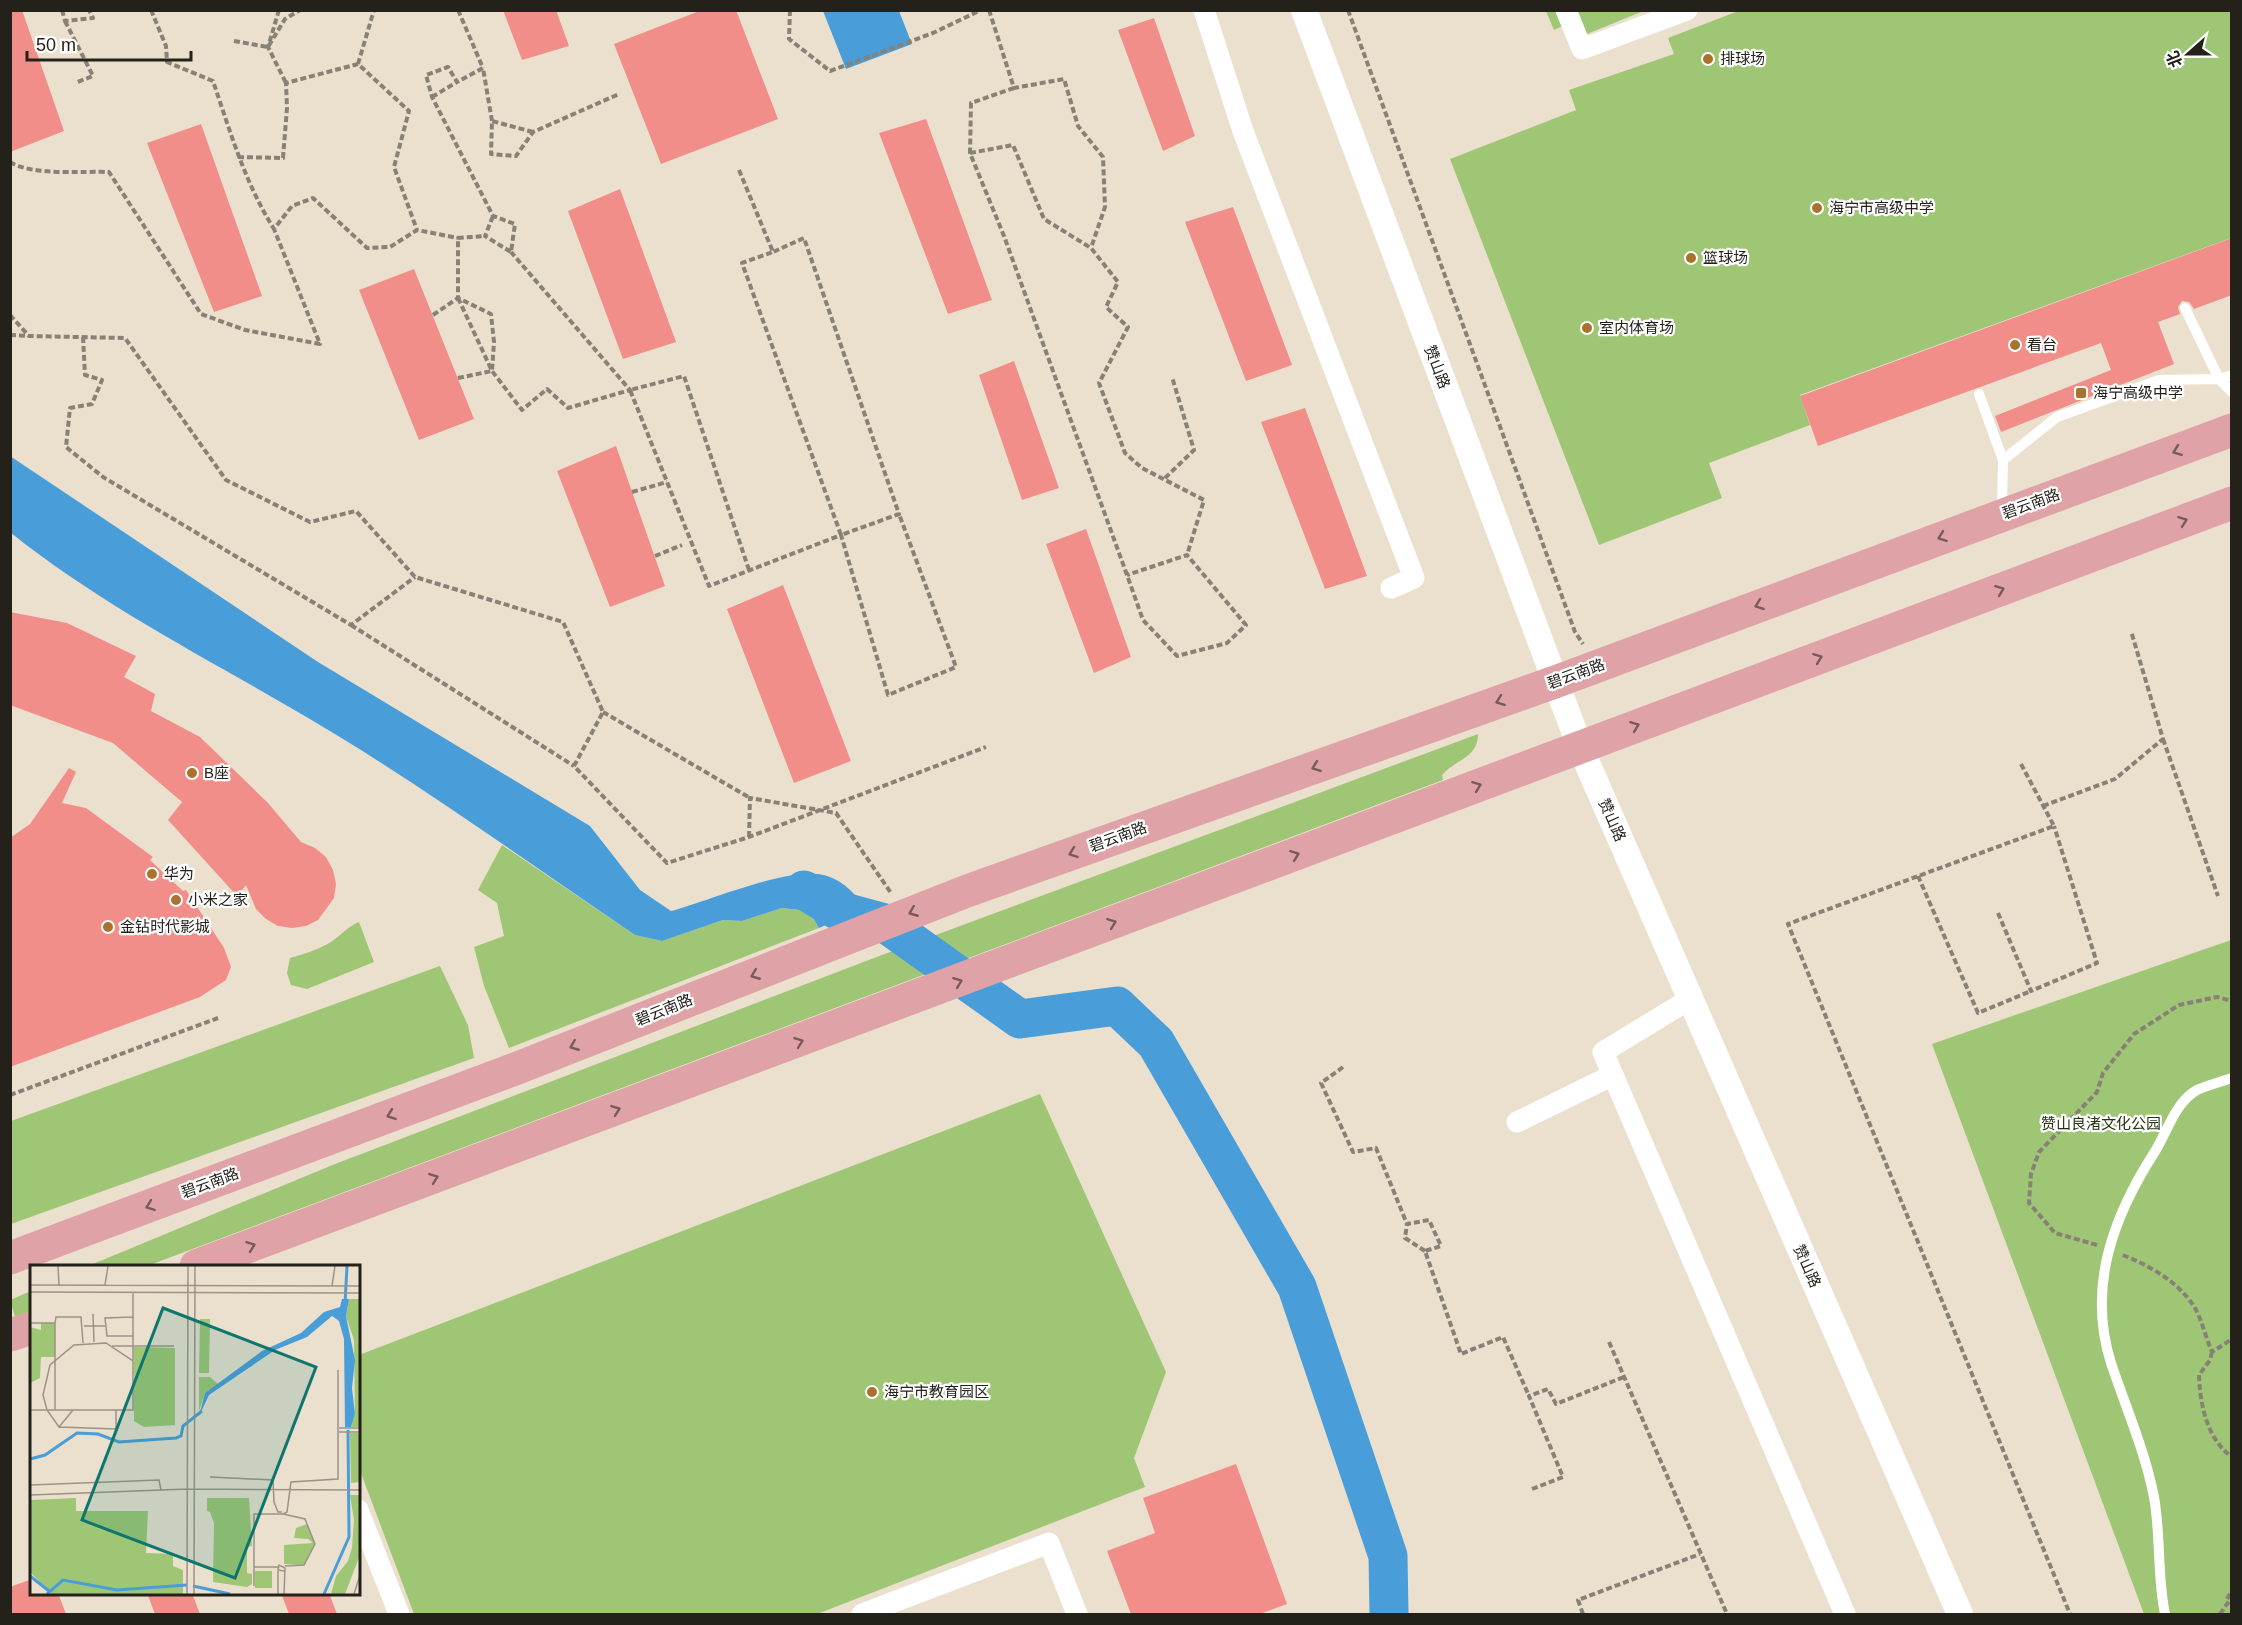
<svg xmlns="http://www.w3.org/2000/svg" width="2242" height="1625" font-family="Arial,'Noto Sans SC',sans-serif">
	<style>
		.green { fill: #9ec674 }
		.water { fill: #499dd9 }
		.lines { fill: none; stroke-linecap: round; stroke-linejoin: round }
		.river { stroke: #499dd9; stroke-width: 39 }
		.building { fill: #f18e89 }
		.path { stroke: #888175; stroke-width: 4; stroke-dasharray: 6 3; stroke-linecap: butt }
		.service { stroke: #fff; stroke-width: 10 }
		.minor { stroke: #fff; stroke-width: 21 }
		.tertiary { stroke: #fff; stroke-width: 26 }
		.primary { stroke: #dfa3a7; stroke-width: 33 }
		.oneway { stroke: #785b59 }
		.poi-dot { fill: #a9722e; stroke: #fff; stroke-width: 2 }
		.labels { text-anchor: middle; stroke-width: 4.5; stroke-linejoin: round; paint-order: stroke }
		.poi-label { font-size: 15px; fill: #24201a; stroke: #fff; text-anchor: start }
		.street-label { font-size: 15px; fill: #24201a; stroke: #fff }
		.park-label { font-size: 15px; fill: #253512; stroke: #fff }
		.inset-river { fill: none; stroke: #499dd9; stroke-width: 3 }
		.inset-road { fill: none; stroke: #9b9386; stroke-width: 1.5 }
		.view { fill: #0f766e; fill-opacity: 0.15; stroke: #0f766e; stroke-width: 3 }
		.inset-edge { fill: none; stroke: #24201a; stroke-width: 3 }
	</style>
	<rect width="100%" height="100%" fill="#ebe0ce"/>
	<path class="green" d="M 1646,10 L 1577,38 L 1571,22 L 1554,30 L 1546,11 Z
		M 1741,10 L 2231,11 L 2231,238 L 1800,395 L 1810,425 L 1709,463 L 1722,498 L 1599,545 L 1450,159 L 1576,110 L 1569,90 L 1674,54 L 1668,38 Z
		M 1478,734 C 1478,758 1456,759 1442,775 L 1443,780 L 147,1266 L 88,1266 L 335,1164 L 882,955 Z
		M 502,845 L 635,935 L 662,941 L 723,920 L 742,921 L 782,908 L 809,911 L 819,928 L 509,1048 L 484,986 L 474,947 L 504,936 L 497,903 L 478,890 Z
		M 359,922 L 374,962 L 307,989 L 291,985 L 287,973 L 290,958 C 304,954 318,950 331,942 C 341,935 347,927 359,922 Z
		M 2231,940 L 2231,1614 L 2144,1614 L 1932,1044 Z
		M 440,966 L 468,1025 L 474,1058 L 11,1224 L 11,1121 Z
		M 1040,1094 L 1166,1372 L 1134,1458 L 1145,1487 L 817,1614 L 414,1614 L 359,1468 L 359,1355 Z
		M 31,1291 L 31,1311 L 15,1317 L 10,1300 Z"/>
	<path class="water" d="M 823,11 L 899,11 L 912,44 L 846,69 Z
		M 10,456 L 318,662 L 590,826 L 640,890 L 671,911 C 709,901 793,864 827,876 C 845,882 855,894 865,908 L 819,928 L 809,911 L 782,908 L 742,921 L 723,920 L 662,941 L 635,935 C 544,873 454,809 361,750 C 244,676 119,619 11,533 Z"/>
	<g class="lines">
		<path class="river" d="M 804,890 L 837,910 L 885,923 L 1020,1019 L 1117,1006 L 1156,1043 L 1297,1287 L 1388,1556 L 1389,1614"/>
	</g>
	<path class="building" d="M 10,10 L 22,10 L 64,131 L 10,152 Z
		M 503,10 L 556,10 L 569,46 L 522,60 Z
		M 702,10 L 736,10 L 778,119 L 661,164 L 614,44 Z
		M 1154,18 L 1195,136 L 1163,151 L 1118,30 Z
		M 926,119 L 992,300 L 948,314 L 879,133 Z
		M 201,124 L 262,296 L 214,312 L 147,143 Z
		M 620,189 L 676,342 L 623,359 L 568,211 Z
		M 1233,207 L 1292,365 L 1246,381 L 1185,222 Z
		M 2232,238 L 2232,295 L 2194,309 L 2189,302 L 2182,301 L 2178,307 L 2180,314 L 2158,322 L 2174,364 L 2001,432 L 1995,416 L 2111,370 L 2101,343 L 1818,446 L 1800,396 Z
		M 414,269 L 474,419 L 419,440 L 359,290 Z
		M 1014,361 L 1059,488 L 1022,500 L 979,375 Z
		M 1305,408 L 1367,576 L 1325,589 L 1261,422 Z
		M 616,446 L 665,586 L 610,607 L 557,471 Z
		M 1086,529 L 1131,657 L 1094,673 L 1046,544 Z
		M 783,585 L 851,761 L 794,783 L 727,609 Z
		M 10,612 L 67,623 L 136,656 L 124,677 L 155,694 L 151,711 L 200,737 L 268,803 L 301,842 L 315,848 L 326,857 L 333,870 L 336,884 L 334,898 L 318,920 L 306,926 L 292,928 L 278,926 L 266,919 L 256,909 L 246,885 L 237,896 L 168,820 L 182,802 L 113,743 L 10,705 Z
		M 69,768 L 76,772 L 62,803 L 86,808 L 153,857 L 150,860 L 183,891 L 186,890 L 224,948 L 231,967 L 226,980 L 200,997 L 10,1067 L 10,838 L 30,824 Z
		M 1236,1464 L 1287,1604 L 1260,1614 L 1131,1614 L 1107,1551 L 1155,1533 L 1143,1498 Z
		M 32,1579 L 32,1593 L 58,1593 L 66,1614 L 10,1614 L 10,1587 Z
		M 147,1593 L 192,1593 L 200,1614 L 155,1614 Z
		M 281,1593 L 329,1593 L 337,1614 L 289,1614 Z"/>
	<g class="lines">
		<path class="path" d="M 62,10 L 65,21 L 93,18 L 89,10
			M 151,10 L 166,46 L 167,62 L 213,81 C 230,131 245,183 274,229 L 292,206 L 313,198 L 367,248 L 390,247 L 417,230 L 458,238
			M 279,10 L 268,47 L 286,83
			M 458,10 L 483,68
			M 790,10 L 789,39 L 830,71 L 933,33 L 981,10
			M 989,10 L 1014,88 L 1064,79 L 1078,126 L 1103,157 L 1105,207 L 1091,248
			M 1348,10 L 1575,632 L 1583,644
			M 65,21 L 93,76 L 75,83
			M 234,41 L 268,47 L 285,19 L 300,10
			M 358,64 L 374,10
			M 1014,88 L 971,103 L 970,153 L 1004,236 L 1127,575 L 1143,620 L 1177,656 L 1227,643 L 1246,625 L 1187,555 L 1127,575
			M 432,97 L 457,82
			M 492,121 L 483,68 L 457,82 L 448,67 L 426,75 L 432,97 L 493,216 L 515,224 L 511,252 L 485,236 L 493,216
			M 533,132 L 492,121 L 491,154 L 516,156 L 533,132 L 619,94
			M 970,153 L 1013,145 L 1044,219 L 1091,248 L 1118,282 L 1106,307 L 1128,327 L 1099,383 L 1125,453 L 1142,468 L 1204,500 L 1187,555
			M 238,157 L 283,158 L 287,108 L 286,83 L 358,64 L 409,111 L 394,167 L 417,230
			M 10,162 C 32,176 82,171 109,172 L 201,314 L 245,330 L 320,344 L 274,229
			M 739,170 L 773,252 L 742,263 L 841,535 L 899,514 L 804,238 L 773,252
			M 458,298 L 492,371 L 522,410 L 547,389 L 568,408 L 630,390 L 511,252
			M 10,315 L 29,336 L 125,338 L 226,480 L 310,522 L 356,511 L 415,577 L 563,622 L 603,712 L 574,766 L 667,863 L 749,837 L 986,747
			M 433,315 L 458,298 L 458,238 L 485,236
			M 10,335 L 29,336
			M 83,337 L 85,375 L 102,380 L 92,404 L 70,408 L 66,447 L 103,477 L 351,625 L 415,577
			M 458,378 L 492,371 L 494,342 L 491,314 L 458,298
			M 1165,478 L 1194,450 L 1172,377
			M 632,492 L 667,482
			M 655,556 L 682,545
			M 749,570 L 684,376 L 630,390 L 709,586 L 841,535 L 888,695 L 956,667 L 899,514
			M 351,625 L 574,766
			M 603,712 L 750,798
			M 2163,739 L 2218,896
			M 2021,764 L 2054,826 L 1788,924 L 2070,1614
			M 2043,806 L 2115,779 L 2163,739 L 2131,631
			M 749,837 L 750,798 L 836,813 L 891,893
			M 1918,876 L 1978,1013 L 2031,991
			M 1998,913 L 2031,991 L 2097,963 L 2054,826
			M 1343,1067 L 1321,1083 L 1353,1152 L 1376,1148 L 1407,1224
			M 10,1095 L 218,1018
			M 2097,1245 L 2055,1233 L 2029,1203 L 2031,1174 L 2039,1152 L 2097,1092 L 2103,1073 L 2134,1034 L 2179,1005 L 2217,997 L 2232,1001
			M 1425,1251 L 1405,1238 L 1407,1224 L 1429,1220 L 1441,1246 L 1425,1251 L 1461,1354 L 1503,1337 L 1529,1396
			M 2123,1255 C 2150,1266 2179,1282 2195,1308 C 2202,1321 2206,1338 2212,1352 L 2232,1339
			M 1609,1342 L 1727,1614
			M 2212,1352 L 2210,1360 L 2199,1375 C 2200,1405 2207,1439 2232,1457
			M 1532,1489 L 1563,1477 L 1529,1396 L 1548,1389 L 1556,1404 L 1624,1377
			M 2227,1599 L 2232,1590
			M 1583,1614 L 1578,1600 L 1700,1554
			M 2220,1614 L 2232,1597"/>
		<path class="service" d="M 2185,308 L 2219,379 L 2232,392
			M 1979,394 L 2003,460
			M 1999,512 L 2002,503 L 2003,460 L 2057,417 L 2159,380 L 2219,379 L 2232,375
			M 2165,1614 C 2157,1576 2161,1536 2154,1497 C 2145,1451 2126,1408 2111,1363 C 2087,1287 2113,1217 2154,1153 C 2167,1133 2175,1102 2197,1090 C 2208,1085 2220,1082 2232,1078"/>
		<path class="minor" d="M 1204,10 L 1243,131 L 1414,578 L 1391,588
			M 1566,10 L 1582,49 L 1687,10
			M 1690,999 L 1603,1052 L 1845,1614
			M 1517,1122 L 1613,1075
			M 358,1510 L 399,1614
			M 862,1614 L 1049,1543 L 1077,1614"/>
		<path class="tertiary" d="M 1304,10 L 1580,747 L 1960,1614"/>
		<path class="primary" d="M 10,1258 L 515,1069 L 967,891 L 1555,682 L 2232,430
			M 196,1266 L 2232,503
			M 10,1335 L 32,1328"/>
	</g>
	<defs><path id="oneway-chevron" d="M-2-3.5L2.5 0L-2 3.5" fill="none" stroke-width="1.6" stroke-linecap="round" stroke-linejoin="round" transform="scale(1.5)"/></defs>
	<g class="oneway">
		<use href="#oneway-chevron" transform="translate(2177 451) rotate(160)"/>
		<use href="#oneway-chevron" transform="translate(2183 521) rotate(-20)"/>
		<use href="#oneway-chevron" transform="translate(1942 537) rotate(160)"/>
		<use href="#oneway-chevron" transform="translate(2000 590) rotate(-21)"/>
		<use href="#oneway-chevron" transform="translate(1759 605) rotate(160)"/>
		<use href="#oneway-chevron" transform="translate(1818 658) rotate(-21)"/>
		<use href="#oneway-chevron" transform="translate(1500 701) rotate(160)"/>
		<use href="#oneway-chevron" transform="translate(1635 726) rotate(-21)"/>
		<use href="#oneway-chevron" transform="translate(1316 767) rotate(160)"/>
		<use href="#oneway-chevron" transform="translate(1477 786) rotate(-21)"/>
		<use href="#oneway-chevron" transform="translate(1073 853) rotate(160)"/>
		<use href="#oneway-chevron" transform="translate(1295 855) rotate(-21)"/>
		<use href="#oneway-chevron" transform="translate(913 912) rotate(158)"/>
		<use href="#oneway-chevron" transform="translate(1112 923) rotate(-21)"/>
		<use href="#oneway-chevron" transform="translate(755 975) rotate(158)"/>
		<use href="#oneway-chevron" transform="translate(958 982) rotate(-21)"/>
		<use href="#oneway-chevron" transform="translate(799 1042) rotate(-20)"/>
		<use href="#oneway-chevron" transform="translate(574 1046) rotate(158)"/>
		<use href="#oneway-chevron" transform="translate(616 1110) rotate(-20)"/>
		<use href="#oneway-chevron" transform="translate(391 1115) rotate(160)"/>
		<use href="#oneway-chevron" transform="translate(434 1178) rotate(-20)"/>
		<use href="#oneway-chevron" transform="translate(150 1206) rotate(160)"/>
		<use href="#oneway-chevron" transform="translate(251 1246) rotate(-20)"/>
	</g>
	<g class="poi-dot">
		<circle cx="1708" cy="59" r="6"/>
		<circle cx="1817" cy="208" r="6"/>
		<circle cx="1691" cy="258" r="6"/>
		<circle cx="1587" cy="328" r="6"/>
		<circle cx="2015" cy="345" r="6"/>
		<rect x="2075" y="387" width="12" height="12" rx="3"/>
		<circle cx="192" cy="773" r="6"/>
		<circle cx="152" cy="874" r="6"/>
		<circle cx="176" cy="900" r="6"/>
		<circle cx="108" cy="927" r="6"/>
		<circle cx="872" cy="1392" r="6"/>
	</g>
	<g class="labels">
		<g class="poi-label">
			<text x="1720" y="64">排球场</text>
			<text x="1829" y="213">海宁市高级中学</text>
			<text x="1703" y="263">篮球场</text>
			<text x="1599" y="333">室内体育场</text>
			<text x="2027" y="350">看台</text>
			<text x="2093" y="398">海宁高级中学</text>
			<text x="204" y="778">B座</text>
			<text x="164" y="879">华为</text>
			<text x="188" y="905">小米之家</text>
			<text x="120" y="932">金钻时代影城</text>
			<text x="884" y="1397">海宁市教育园区</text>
		</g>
		<g class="street-label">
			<text transform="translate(1437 367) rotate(69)" y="5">赞山路</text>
			<text transform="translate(2031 504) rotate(-20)" y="5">碧云南路</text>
			<text transform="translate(1576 674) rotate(-20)" y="5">碧云南路</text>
			<text transform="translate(1612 820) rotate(66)" y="5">赞山路</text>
			<text transform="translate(1118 837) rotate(-20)" y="5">碧云南路</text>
			<text transform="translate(664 1010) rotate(-22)" y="5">碧云南路</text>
			<text transform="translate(210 1183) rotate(-20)" y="5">碧云南路</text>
			<text transform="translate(1807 1266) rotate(66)" y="5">赞山路</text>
		</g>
		<g class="park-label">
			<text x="2101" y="1129">赞山良渚文化公园</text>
		</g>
	</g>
	<g transform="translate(30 1265)">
		<rect width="330" height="330" fill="#ebe0ce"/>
		<path d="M 319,34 L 330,34 L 330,162 L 321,162 L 325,149 L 324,75 L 316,51 ZM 170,54 L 180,54 L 179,108 L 169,108 ZM 11,58 L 25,58 L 25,92 L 11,92 L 10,113 L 0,118 L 0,62 L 11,65 ZM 104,82 L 145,83 L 145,160 L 114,162 L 104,156 ZM 169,112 L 180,112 L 188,119 L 175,128 L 169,146 ZM 320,168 L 330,168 L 330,217 L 321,218 ZM 320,230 L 330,230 L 330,290 L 315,329 L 301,329 L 306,311 L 318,296 L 322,283 L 324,255 ZM 46,233 L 46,246 L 118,246 L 116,288 L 143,289 L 143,301 L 153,305 L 153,329 L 22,329 L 0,307 L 0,235 ZM 177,233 L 219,233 L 222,281 L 217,282 L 217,308 L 222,309 L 222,319 L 217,322 L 183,317 L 184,258 L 180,247 L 177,246 ZM 277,259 L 285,279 L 274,300 L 254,299 L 254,280 L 283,278 L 278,274 L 264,273 L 266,263 ZM 225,306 L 242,306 L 242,323 L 225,323 Z" fill="#9ec674"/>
		<path d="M 312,34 L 319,34 L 316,51 L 325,95 L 322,123 L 325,149 L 321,162 L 315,162 L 314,74 L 309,56 L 302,51 L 277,72 L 245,85 L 179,130 L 169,151 L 175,128 L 232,86 L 271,68 L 294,47 L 310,42 Z" fill="#499dd9"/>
		<path class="inset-river" d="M 315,39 L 317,1M 0,194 L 15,190 L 47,168 L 68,169 L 89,177 L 146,173 L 151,171 L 153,161 L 172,146M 0,311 L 19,326M 163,321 L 200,329M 17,329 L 33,315 L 87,325 L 157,320M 294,329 L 319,272 L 318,165"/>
		<path class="inset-road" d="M 28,1 L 29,20M 0,20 L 330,21M 75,20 L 78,1M 302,21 L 305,1M 0,27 L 330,28M 63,49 L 64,77M 103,52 L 75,53 L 77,71 L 103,71M 0,58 L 25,58 L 25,145M 25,58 L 26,52 L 51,52 L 53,78M 54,61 L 75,61M 82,81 L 144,81M 103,95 L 103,27M 0,145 L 43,145 L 29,162 L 17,145 L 13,130 L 20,100 L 44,80 L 76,78 L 103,96 L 103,145 L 43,145M 29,162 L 86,164 L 86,145M 309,163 L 330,163M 309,167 L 330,167M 180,212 L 243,215 L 244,237 L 248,247 L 252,247M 0,220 L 129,215 L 131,225M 0,230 L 158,224 L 330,225M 255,301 L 274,300 L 285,279 L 275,254 L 253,249 L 257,247 L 261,217 L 308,214 L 308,105M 224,302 L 224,321M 248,302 L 224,302 L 224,249 L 253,249M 254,306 L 248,305 L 249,300 L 255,303 L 254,329M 157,329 L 158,1M 164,329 L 165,1M 248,329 L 248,306M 324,329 L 330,310"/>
		<path class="view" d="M 133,43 L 286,102 L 205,313 L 52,255 Z"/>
		<rect width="330" height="330" class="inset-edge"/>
	</g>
	<rect width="2242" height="1625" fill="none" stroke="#24201a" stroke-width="24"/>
	<g transform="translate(2188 54) rotate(249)" stroke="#ffffff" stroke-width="4.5" paint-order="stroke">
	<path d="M0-4.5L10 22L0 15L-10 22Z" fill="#24201a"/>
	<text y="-9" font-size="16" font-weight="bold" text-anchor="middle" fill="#24201a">北</text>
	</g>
	<path d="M27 51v9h164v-9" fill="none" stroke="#24201a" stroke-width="3"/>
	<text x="36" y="51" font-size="18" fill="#24201a" stroke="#ffffff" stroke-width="4.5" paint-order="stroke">50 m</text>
</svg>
